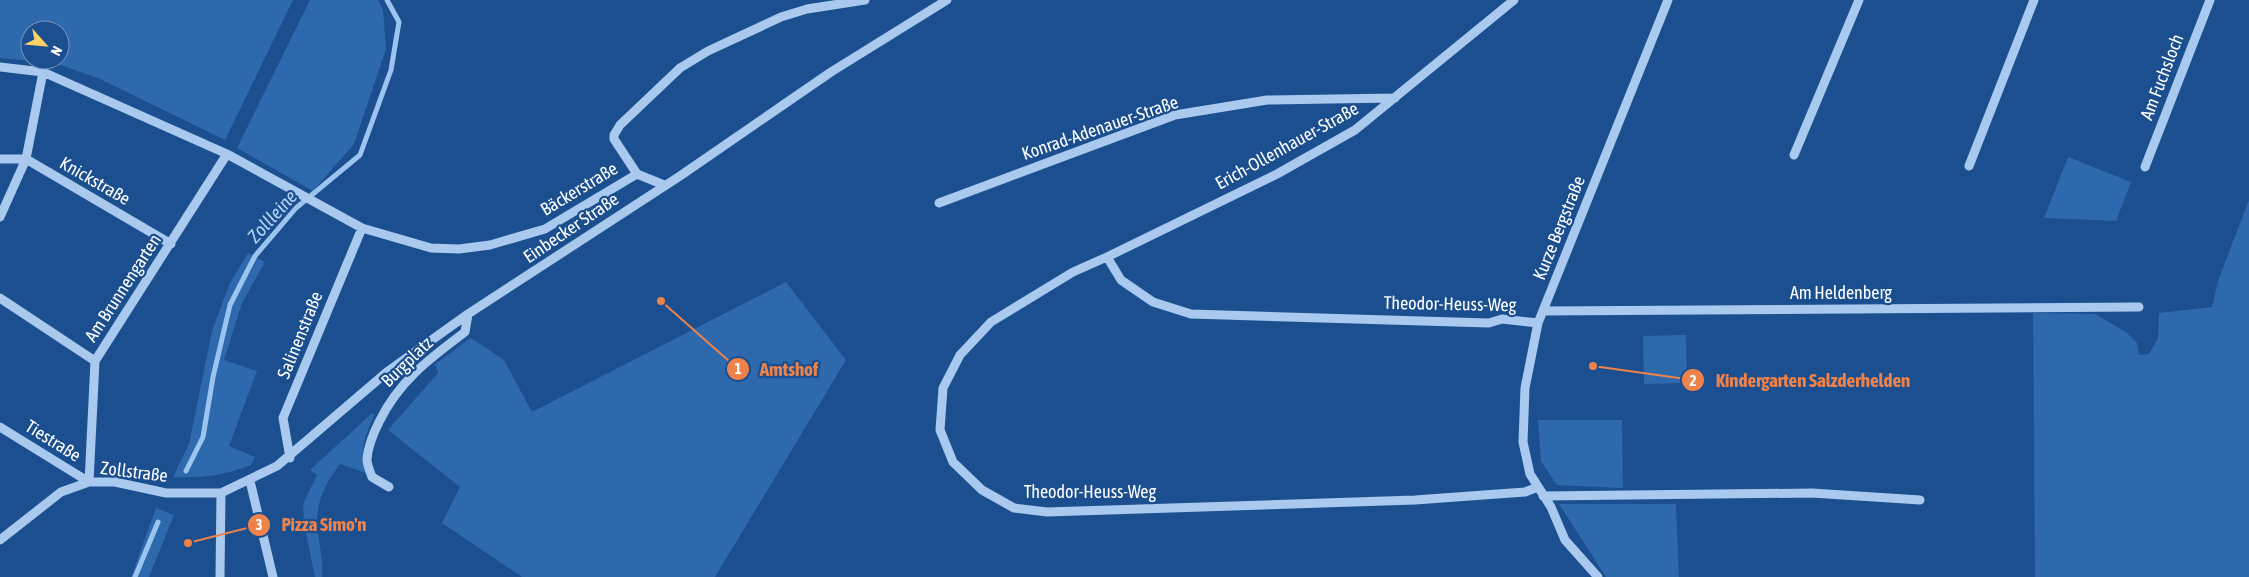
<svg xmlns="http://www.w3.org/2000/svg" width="2249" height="577" font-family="'Asap Condensed',sans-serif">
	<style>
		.green { fill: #2e69ad; fill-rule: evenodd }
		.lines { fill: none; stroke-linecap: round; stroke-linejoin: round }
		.stream { stroke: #9cc4f0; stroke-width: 5 }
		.minor { stroke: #a9c9ee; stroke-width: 9 }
		.labels { text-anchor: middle; stroke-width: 4.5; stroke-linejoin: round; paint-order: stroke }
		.street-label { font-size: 18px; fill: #fff; stroke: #1b4f8f }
		.water-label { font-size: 19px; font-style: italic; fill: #b5d3f5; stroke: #1b4f8f }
		.leader { fill: none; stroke: #ee8249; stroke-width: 2 }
		.callout-dot { fill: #ee8249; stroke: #1b4f8f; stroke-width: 2 }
		.mark-label { font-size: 15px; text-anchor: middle; font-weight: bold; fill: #fff }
		.callout-label { font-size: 19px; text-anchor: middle; font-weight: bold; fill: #ee8249; stroke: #1b4f8f; stroke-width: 4.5; stroke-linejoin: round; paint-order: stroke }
	</style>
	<rect width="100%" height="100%" fill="#1b4f8f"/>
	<path class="green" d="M 0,0 L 293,0 L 225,140 L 100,79 L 47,60 L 41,62 L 0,58 ZM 30,30 L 60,30 L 60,60 L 30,60 Z
		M 310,0 L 378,0 L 383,10 L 386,49 L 354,144 L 313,191 L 237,148 Z
		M 2068,157 L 2131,182 L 2116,221 L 2044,218 Z
		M 2249,200 L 2249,577 L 2035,577 L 2033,313 L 2095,314 L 2126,332 L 2137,343 L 2139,355 L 2149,354 L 2158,338 L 2159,313 L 2212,307 L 2218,281 Z
		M 248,253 L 265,262 L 242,303 L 224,360 L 257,371 L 229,446 L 255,457 L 251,465 C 222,476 204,478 173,477 L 189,444 L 212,331 L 230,283 Z
		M 786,282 L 846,360 L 715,577 L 522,577 L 442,523 L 460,487 L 388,430 L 438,373 L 435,364 L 471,338 L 504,360 L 532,412 Z
		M 1686,335 L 1687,383 L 1644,384 L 1643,336 Z
		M 371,414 L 375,414 C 365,435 359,451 366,473 L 340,464 C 326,482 317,500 317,523 L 304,524 L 303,504 L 317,475 L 310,470 Z
		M 1538,420 L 1622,420 L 1623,488 L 1557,485 L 1541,461 Z
		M 1559,504 L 1676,504 L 1679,577 L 1606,577 Z
		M 156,508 L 174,515 L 149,577 L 131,577 Z
		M 317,526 L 322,561 L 322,577 L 315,577 L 305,528 Z"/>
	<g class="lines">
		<path class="stream" d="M 186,471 L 203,437 L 213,377 L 230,305 L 255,256 L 296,208 L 360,155 L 391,70 L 399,22 L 387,0
			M 135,577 L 158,522"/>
		<path class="minor" d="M 0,67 L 43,72 L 227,154 L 362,228 L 431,248 L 459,249 L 490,245 L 545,229 L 637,174
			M 1794,155 L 1859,0
			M 0,159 L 26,159 L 171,244
			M 1969,166 L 2034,0
			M 2145,167 L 2210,0
			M 637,174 L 614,139 L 614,135 L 620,125 L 680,68 L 708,51 L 781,17 L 807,9 L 865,0
			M 637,174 L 664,185
			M 939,203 L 1175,115 L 1267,100 L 1395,98
			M 0,217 L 26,159 L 43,72
			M 1107,257 L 1277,174 L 1355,130 L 1514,0
			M 0,298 L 95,361
			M 1543,311 L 2139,307
			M 0,427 L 89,482 L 95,361 L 227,154
			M 290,458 L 283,418 L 362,228
			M 250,481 L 273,577
			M 389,487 L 372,477 C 370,472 367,464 367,459 C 368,446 373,434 379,422 C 399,381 429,359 465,332 L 468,314
			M 1538,487 L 1525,492 L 1415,500 L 1047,512 L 1014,508 L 982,490 L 953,462 L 940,430 L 943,388 L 960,355 L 991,322 L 1073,272 L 1107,257 L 1121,280 L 1153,302 L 1191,314 L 1489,323 L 1502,319 L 1538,323
			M 1543,496 L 1812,493 L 1920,500
			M 0,540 L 61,492 L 89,482 L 115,482 L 166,493 L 221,493 L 277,466 L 387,372 L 468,314 L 680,176 L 831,72 L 947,0
			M 220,577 L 221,493
			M 1598,577 L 1565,540 L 1551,507 L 1530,474 L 1523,442 L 1525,388 L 1538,323 L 1668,0"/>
	</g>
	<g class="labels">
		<g class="street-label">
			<text transform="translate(2162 77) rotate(-69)" y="6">Am Fuchsloch</text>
			<text transform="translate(1100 128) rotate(-19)" y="6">Konrad-Adenauer-Straße</text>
			<text transform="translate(1287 146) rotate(-29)" y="6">Erich-Ollenhauer-Straße</text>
			<text transform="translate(95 181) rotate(30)" y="6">Knickstraße</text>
			<text transform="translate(579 189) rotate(-31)" y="6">Bäckerstraße</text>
			<text transform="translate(571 228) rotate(-34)" y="6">Einbecker Straße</text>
			<text transform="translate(1559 228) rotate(-68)" y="6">Kurze Bergstraße</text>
			<text transform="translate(123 288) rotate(-57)" y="6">Am Brunnengarten</text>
			<text x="1841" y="299">Am Heldenberg</text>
			<text transform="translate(1450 304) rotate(1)" y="6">Theodor-Heuss-Weg</text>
			<text transform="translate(300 335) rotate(-68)" y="6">Salinenstraße</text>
			<text transform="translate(407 362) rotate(-44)" y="6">Burgplatz</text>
			<text transform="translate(53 441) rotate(32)" y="6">Tiestraße</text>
			<text transform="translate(134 472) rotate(7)" y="6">Zollstraße</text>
			<text x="1090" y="498">Theodor-Heuss-Weg</text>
		</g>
		<g class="water-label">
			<text transform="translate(272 216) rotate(-48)" y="7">Zollleine</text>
		</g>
	</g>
	<path class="leader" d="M661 301L738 369M1593 366L1693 380M188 543L259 525"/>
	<g class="callout-dot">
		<circle cx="661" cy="301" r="5"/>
		<circle cx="1593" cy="366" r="5"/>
		<circle cx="188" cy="543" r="5"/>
		<circle cx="738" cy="369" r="12"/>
		<circle cx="1693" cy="380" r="12"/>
		<circle cx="259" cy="525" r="12"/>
	</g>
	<g class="mark-label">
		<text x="738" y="374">1</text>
		<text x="1693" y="386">2</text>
		<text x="259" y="530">3</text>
	</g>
	<g class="callout-label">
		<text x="789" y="376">Amtshof</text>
		<text x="1813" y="387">Kindergarten Salzderhelden</text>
		<text x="324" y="531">Pizza Simo'n</text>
	</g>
	<g transform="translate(45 45) rotate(117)"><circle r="24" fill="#1b4f8f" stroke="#7695bc"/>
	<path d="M0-4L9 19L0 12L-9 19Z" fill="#ffd166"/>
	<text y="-8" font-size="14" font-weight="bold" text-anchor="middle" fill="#ffffff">N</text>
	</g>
</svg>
